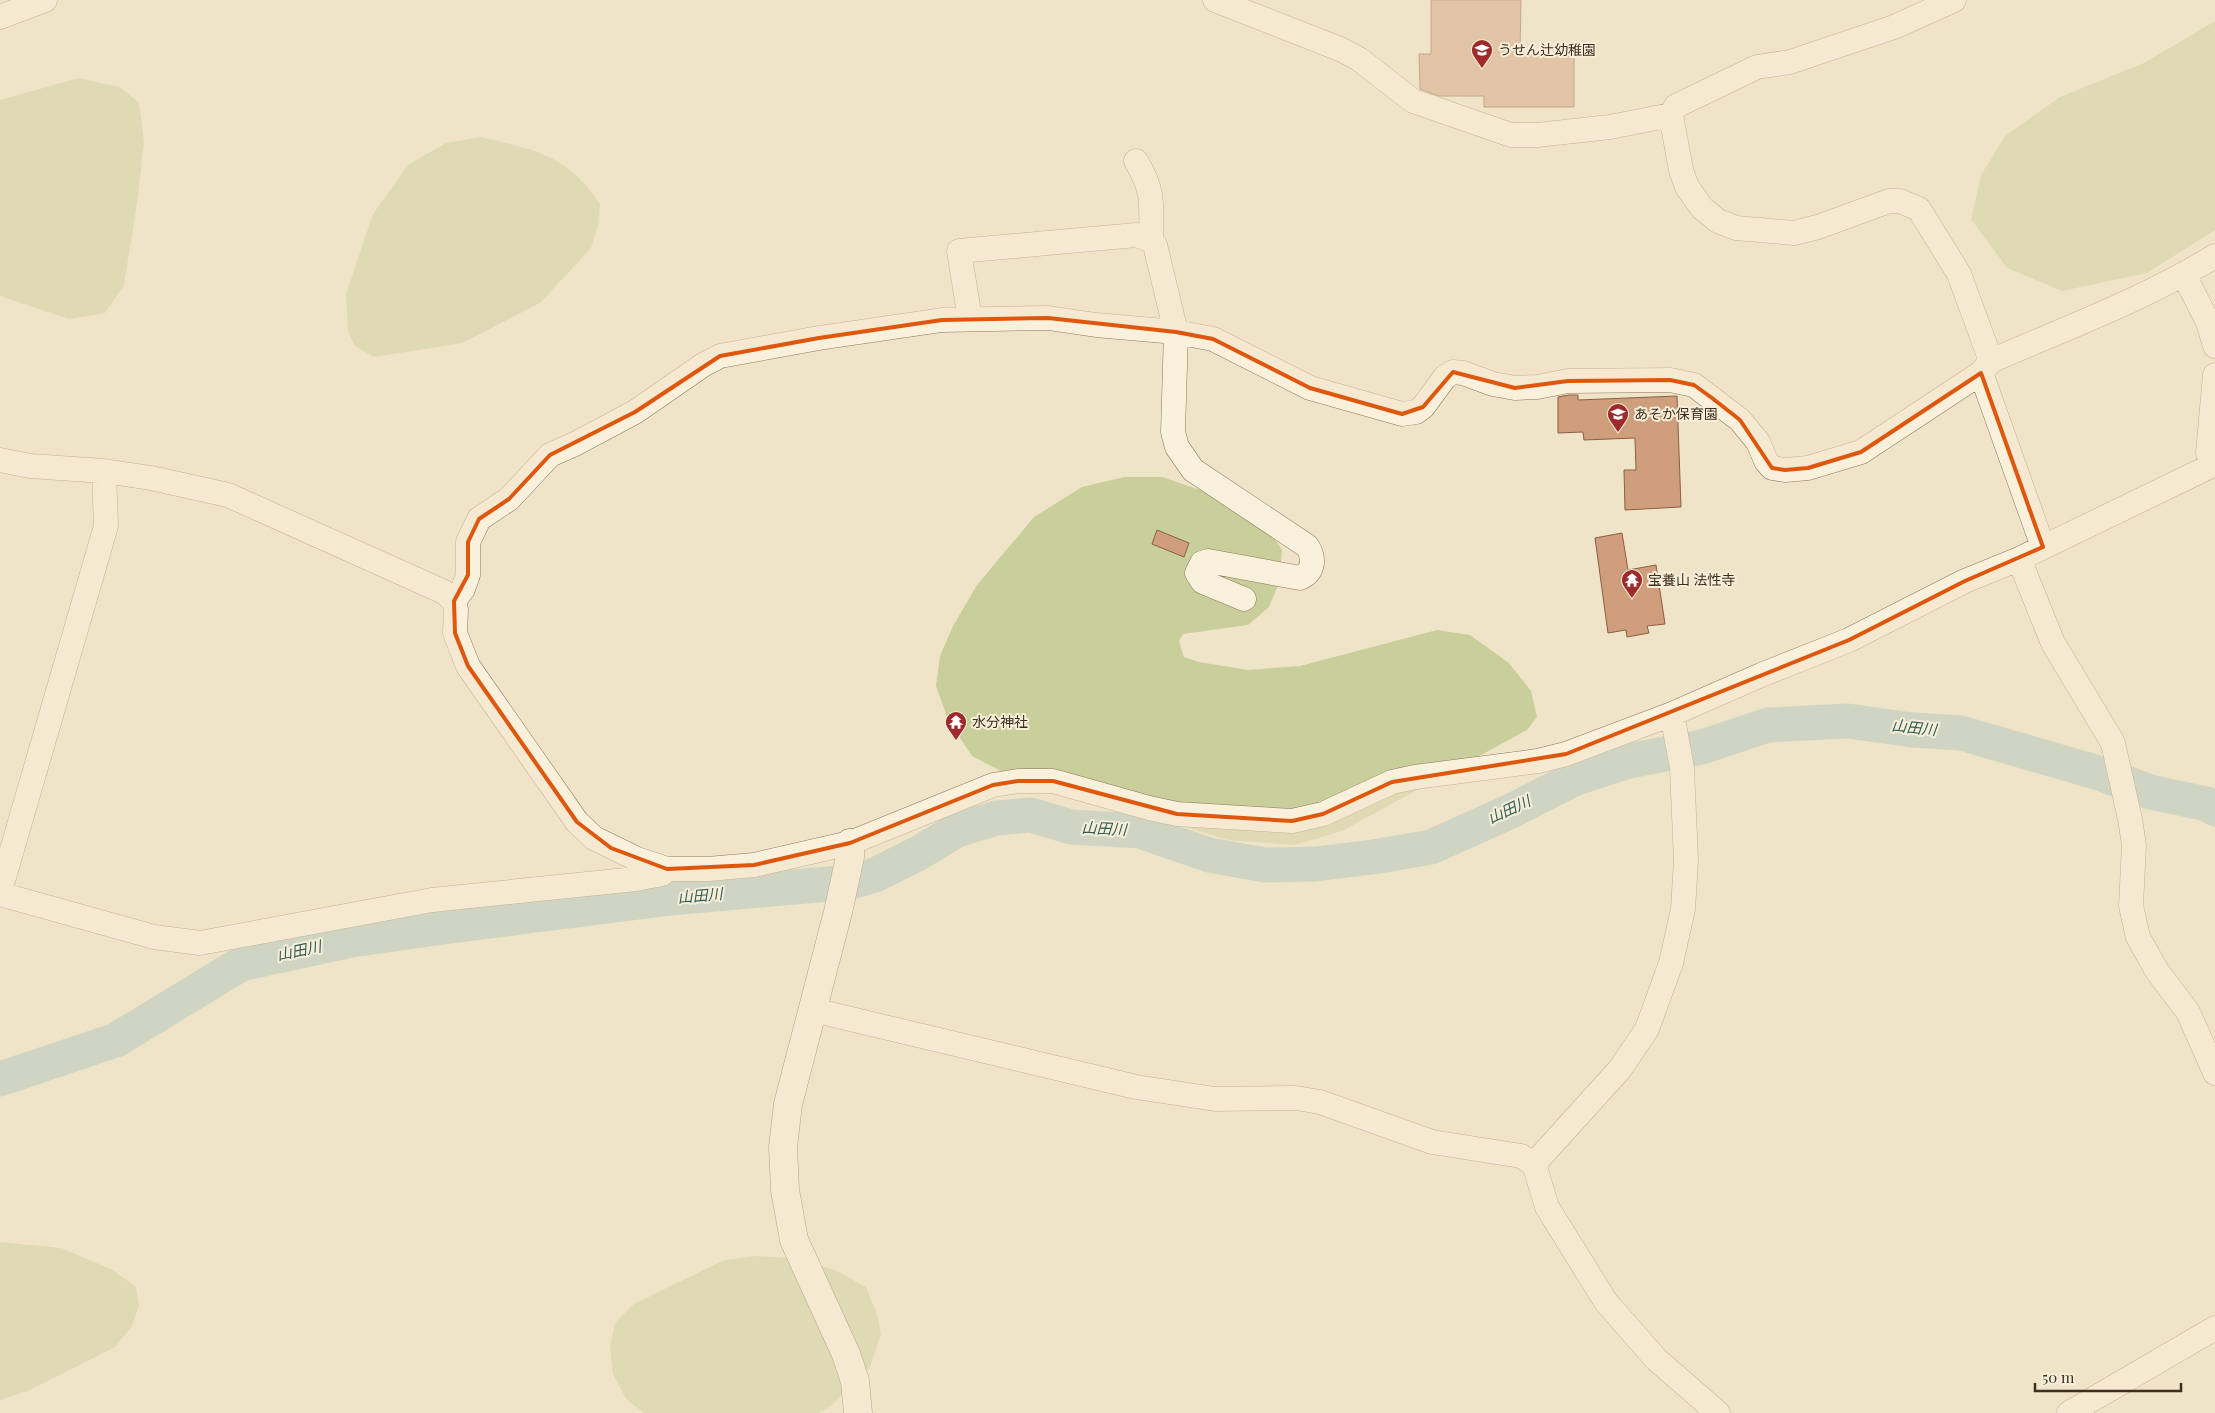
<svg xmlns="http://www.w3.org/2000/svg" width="2215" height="1413" font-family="'Playfair Display','Noto Sans JP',serif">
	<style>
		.green { fill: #c9cf9b }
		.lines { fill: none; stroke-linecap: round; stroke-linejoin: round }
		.river { stroke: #a9c4bc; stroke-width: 35 }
		.building { fill: #cf9f7d; stroke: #8d5f41 }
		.street-casing { stroke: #8d765c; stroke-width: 25 }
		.secondary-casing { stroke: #6f573f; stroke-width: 29 }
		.street { stroke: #faf1dc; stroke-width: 24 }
		.secondary { stroke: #faf1dc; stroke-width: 28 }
		.marked { fill: none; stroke: #df570d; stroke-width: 4; stroke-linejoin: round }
		.labels { text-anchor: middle; stroke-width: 4; stroke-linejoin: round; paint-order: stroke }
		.poi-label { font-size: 14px; fill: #3d2e20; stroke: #f7eed8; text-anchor: start }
		.water-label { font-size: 15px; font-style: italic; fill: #2f5d5a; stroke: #f7eed8 }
	</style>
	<rect width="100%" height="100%" fill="#f0e4c8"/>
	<path class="green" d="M 2215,21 L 2215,230 L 2147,273 L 2062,291 L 2007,268 L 1971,219 L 1981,175 L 2005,136 L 2060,97 L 2144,63 Z
		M 79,78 L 120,87 L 139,103 L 144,142 L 137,204 L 124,285 L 105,313 L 69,319 L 0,296 L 0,100 Z
		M 480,137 C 536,150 566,154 600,204 L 598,226 L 591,248 L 540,303 L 462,343 L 374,357 L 355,346 L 348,332 L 346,294 L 373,214 L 409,164 L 446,143 Z
		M 1124,477 L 1162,477 L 1206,492 L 1261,517 L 1282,550 L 1279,583 L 1269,607 L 1248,625 L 1183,634 L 1179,641 L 1184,657 L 1199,662 L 1248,670 L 1300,666 L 1437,630 L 1470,635 L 1509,663 L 1531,691 L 1537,717 L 1527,730 L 1342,831 L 1295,845 L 1228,840 L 1003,772 L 972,756 L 948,720 L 936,686 L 940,656 L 953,626 L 977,585 L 1034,517 L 1082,487 Z
		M 0,1242 L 61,1248 L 111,1269 L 136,1287 L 139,1305 L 132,1326 L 115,1347 L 30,1390 L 0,1400 Z
		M 755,1256 L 792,1258 L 835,1270 L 866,1287 L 877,1314 L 881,1334 L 870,1367 L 832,1405 L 819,1413 L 644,1413 L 626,1399 L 613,1374 L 610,1347 L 615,1323 L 634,1304 L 724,1260 Z"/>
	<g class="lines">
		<path class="river" d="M 0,1079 L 116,1040 L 241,964 L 352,940 L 443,927 L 671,898 L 851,882 L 875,875 L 917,854 L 957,830 L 996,818 L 1031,815 L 1071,827 L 1140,831 L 1209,855 L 1265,865 L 1315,864 L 1373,857 L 1431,847 L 1511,811 L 1576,778 L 1629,761 L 1702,747 L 1768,725 L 1848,721 L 1912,730 L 1961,733 L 2102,774 L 2150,792 L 2207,804 L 2215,809"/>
	</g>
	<path class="building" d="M 1431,0 L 1521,0 L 1520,54 L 1574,54 L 1574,107 L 1484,107 L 1484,96 L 1439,96 L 1420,89 L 1419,54 L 1431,54 Z
		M 1569,395 L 1578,395 L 1578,400 L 1677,396 L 1681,507 L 1625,510 L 1624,470 L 1636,470 L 1635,438 L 1584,440 L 1583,432 L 1558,433 L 1558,397 Z
		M 1157,530 L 1189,543 L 1184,557 L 1152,544 Z
		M 1622,533 L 1628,570 L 1656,565 L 1665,624 L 1647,626 L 1649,633 L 1627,637 L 1626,630 L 1608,633 L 1595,538 Z"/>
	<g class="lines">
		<g class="street-casing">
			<path id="street" d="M 1215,0 L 1340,49 L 1359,59 L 1413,101 L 1511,135 L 1537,135 L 1610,127 L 1671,115 L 1681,170 L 1687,187 L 1702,208 L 1718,221 L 1736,228 L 1794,233 L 1818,227 L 1889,201 L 1900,201 L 1919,209 L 1959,274 L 1991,361
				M 0,17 L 45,0
				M 1671,115 L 1676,106 L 1757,67 L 1790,62 L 1894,27 L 1954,0
				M 1136,161 C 1155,192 1151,205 1151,240
				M 2184,275 L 2208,322 L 2215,346
				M 970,319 L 959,251 L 1136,235 L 1151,240 L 1155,245 L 1176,332 L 1173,432 L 1177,447 L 1193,470 L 1307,546 C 1315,558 1314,572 1300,578 L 1208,561 L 1202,563 L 1197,573 L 1203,582 L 1244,599
				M 1981,373 L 2043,547
				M 0,460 L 30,466 L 104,471 L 151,478 L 228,495 L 444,592 L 454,601 L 456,610 L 455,633 L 468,666 L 577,822 L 594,838 L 637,859 L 667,869 L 708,869 L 754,865 L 850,843 L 993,785 L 1018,781 L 1053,781 L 1149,808 L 1177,814 L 1292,821 L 1323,814 L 1392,782 L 1415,777 L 1538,761 L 1566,754 L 1672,714 L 1761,675 L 1849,640 L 1965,581 L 2019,559 L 2215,464
				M 2213,465 L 2208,453 L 2215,375
				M 2019,559 L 2053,643 L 2113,743 L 2130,819 L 2134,845 L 2131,906 L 2138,937 L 2157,971 L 2188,1012 L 2215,1073
				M 454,601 L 463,589 L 468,575 L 468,542 L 479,519 L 509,499 L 550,455 L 575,444 L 635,412 L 703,365 L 720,356 L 819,338 L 942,320 L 1048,318 L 1096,325 L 1176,332 L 1213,339 L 1310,388 L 1402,414 L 1416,412 L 1423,407 L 1445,377 L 1453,372 L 1463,373 L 1493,384 L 1515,388 L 1537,387 L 1568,381 L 1670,380 L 1694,385 L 1740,420 L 1758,442 L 1766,461 L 1772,468 L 1785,470 L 1808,468 L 1861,452 L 1981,373 L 1991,361 C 2066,328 2145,299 2215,256
				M 0,891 L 106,526 L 104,471
				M 0,894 L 154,937 L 200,943 L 432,900 L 636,879 L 662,874 L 667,869
				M 813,1010 L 1136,1087 L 1215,1099 L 1296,1098 L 1320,1102 L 1432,1142 L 1521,1156 L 1534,1164 L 1547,1207 L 1606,1302 L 1656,1359 L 1718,1413
				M 1534,1164 L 1620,1069 L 1647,1029 L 1671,963 L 1683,909 L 1686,860 L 1682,768 L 1672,714
				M 2069,1413 L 2215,1328"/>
		</g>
		<g class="secondary-casing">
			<path id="secondary" d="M 850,843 L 850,857 L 838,912 L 788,1104 L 783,1147 L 785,1190 L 794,1240 L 846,1354 L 855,1381 L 858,1413"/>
		</g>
		<use href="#street" class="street"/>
		<use href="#secondary" class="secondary"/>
	</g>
	<path d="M0 0H2215V1413H0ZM 1048,318 L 1176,332 L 1213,339 L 1310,388 L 1402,414 L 1423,407 L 1453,372 L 1515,388 L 1568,381 L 1670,380 L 1694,385 L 1712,398 L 1740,420 L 1772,468 L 1785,470 L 1808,468 L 1861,452 L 1981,373 L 2043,547 L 1965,581 L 1849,640 L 1566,754 L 1392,782 L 1323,814 L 1292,821 L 1177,814 L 1053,781 L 1018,781 L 993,785 L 850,843 L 754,865 L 667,869 L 611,848 L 577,822 L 468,666 L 455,633 L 454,601 L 468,575 L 468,542 L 479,519 L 509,499 L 550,455 L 635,412 L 720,356 L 819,338 L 942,320 Z" fill="#f0e4c8" fill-opacity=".55" fill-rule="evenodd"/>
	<path class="marked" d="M 1048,318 L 1176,332 L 1213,339 L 1310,388 L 1402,414 L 1423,407 L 1453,372 L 1515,388 L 1568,381 L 1670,380 L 1694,385 L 1712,398 L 1740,420 L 1772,468 L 1785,470 L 1808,468 L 1861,452 L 1981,373 L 2043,547 L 1965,581 L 1849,640 L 1566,754 L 1392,782 L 1323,814 L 1292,821 L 1177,814 L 1053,781 L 1018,781 L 993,785 L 850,843 L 754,865 L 667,869 L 611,848 L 577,822 L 468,666 L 455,633 L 454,601 L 468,575 L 468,542 L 479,519 L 509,499 L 550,455 L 635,412 L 720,356 L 819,338 L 942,320 Z"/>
	<defs>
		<g id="school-pin" transform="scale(1.125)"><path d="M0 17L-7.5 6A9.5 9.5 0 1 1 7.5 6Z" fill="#9e2a2b" stroke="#f7eed8"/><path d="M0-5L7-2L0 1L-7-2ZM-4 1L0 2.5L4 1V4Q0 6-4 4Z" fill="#fff"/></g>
		<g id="temple-pin" transform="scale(1.125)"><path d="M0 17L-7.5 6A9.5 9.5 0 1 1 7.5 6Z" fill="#9e2a2b" stroke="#f7eed8"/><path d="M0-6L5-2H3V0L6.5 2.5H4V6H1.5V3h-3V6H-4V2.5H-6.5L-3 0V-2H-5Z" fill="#fff"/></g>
	</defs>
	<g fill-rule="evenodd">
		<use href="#school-pin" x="1482" y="50"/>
		<use href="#school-pin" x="1618" y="414"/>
		<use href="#temple-pin" x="1632" y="580"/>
		<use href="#temple-pin" x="956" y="722"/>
	</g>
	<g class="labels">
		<g class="poi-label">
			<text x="1498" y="55">うせん辻幼稚園</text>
			<text x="1634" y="419">あそか保育園</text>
			<text x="1648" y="585">宝養山 法性寺</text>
			<text x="972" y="727">水分神社</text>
		</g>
		<g class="water-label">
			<text transform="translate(1914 728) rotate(6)" y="5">山田川</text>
			<text transform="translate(1509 810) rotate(-25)" y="5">山田川</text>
			<text transform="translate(1104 829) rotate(3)" y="5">山田川</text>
			<text transform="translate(700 896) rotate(-5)" y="5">山田川</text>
			<text transform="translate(299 951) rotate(-12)" y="5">山田川</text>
		</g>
	</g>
	<path d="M2035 1383v8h146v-8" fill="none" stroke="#3d2e20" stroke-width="2.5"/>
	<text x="2042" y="1383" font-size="15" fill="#3d2e20" stroke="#f7eed8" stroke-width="4" paint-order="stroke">50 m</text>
</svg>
